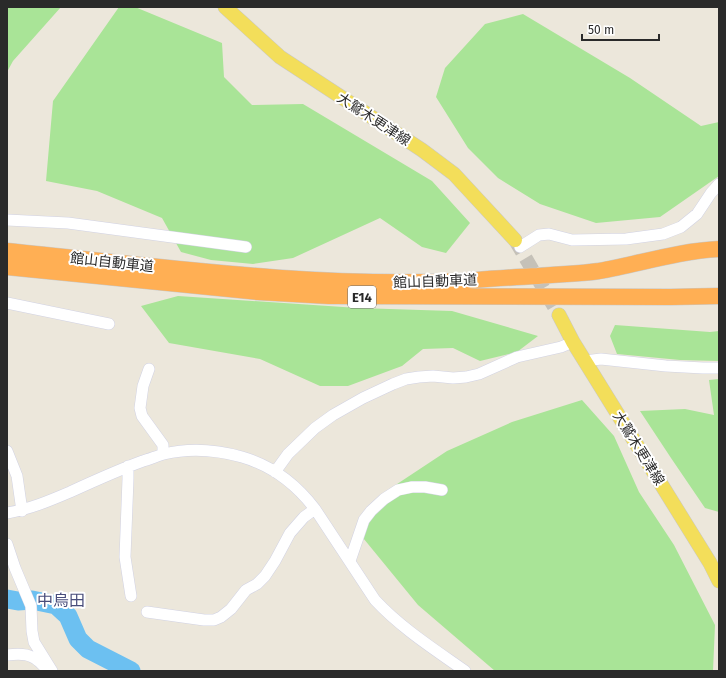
<svg xmlns="http://www.w3.org/2000/svg" width="726" height="678" font-family="'Fira Sans','Noto Sans JP',sans-serif">
	<style>
		.green { fill: #a9e497 }
		.lines { fill: none; stroke-linecap: round; stroke-linejoin: round }
		.river { stroke: #6cc0f1; stroke-width: 19 }
		.major-tunnel { stroke: #c5c1b8; stroke-width: 14; stroke-dasharray: 14 7; stroke-linecap: butt }
		.minor-casing { stroke: #d1d2e3; stroke-width: 12 }
		.major-casing { stroke: #c8c8c8; stroke-width: 15 }
		.highway-casing { stroke: #c8c8c8; stroke-width: 17 }
		.minor { stroke: #fff; stroke-width: 11 }
		.major { stroke: #f3de5a; stroke-width: 14 }
		.highway { stroke: #ffaf54; stroke-width: 16 }
		.labels { text-anchor: middle; stroke-width: 4; stroke-linejoin: round; paint-order: stroke }
		.shield { fill: #fff; stroke: #6a6a6a; stroke-width: 1 }
		.shield-label { font-size: 13px; font-weight: bold; fill: #2a2a2a }
		.street-label { font-size: 14px; fill: #2a2a2a; stroke: #fff }
		.quarter-label { font-size: 16px; fill: #494d7b; stroke: #fff }
	</style>
	<rect width="100%" height="100%" fill="#ece7db"/>
	<path class="green" d="M 7,7 L 61,7 L 13,61 L 7,72 Z
		M 119,7 L 135,7 L 222,43 L 224,77 L 252,105 L 303,104 L 432,181 L 470,223 L 446,253 L 422,247 L 380,218 L 293,258 L 253,264 L 211,260 L 181,252 L 162,218 L 97,191 L 46,181 L 53,101 Z
		M 523,14 L 630,78 L 701,126 L 719,122 L 719,176 L 660,217 L 596,223 L 540,204 L 498,178 L 468,148 L 436,97 L 445,68 L 485,24 Z
		M 178,296 L 358,308 L 452,311 L 538,336 L 517,352 L 480,361 L 453,348 L 423,349 L 402,366 L 348,386 L 320,386 L 260,359 L 169,343 L 141,306 Z
		M 615,325 L 710,332 L 719,331 L 719,361 L 680,360 L 617,354 L 610,336 Z
		M 719,379 L 719,512 L 705,508 L 671,458 L 640,411 L 685,409 L 714,415 L 709,380 Z
		M 582,400 L 614,436 L 639,492 L 674,545 L 715,625 L 713,671 L 495,671 L 418,605 L 359,533 L 385,492 L 447,451 L 512,422 Z"/>
	<g class="lines">
		<path class="river" d="M 7,599 L 18,601 L 32,600 L 56,605 L 68,616 L 78,639 L 88,649 L 131,671"/>
		<path class="major-tunnel" d="M 515,240 L 559,315"/>
		<g class="minor-casing">
			<path id="minor" d="M 7,220 L 68,223 L 246,247
				M 520,247 L 539,235 L 549,234 L 572,240 L 626,239 L 663,234 L 681,227 L 697,214 L 711,193 L 719,184
				M 7,303 L 109,324
				M 585,361 L 601,359 L 666,366 L 703,368 L 719,368
				M 149,369 L 143,386 L 140,408 L 142,416 L 163,445 L 163,454
				M 7,451 L 17,476 L 22,511
				M 128,466 L 128,479 L 125,557 L 131,596
				M 275,472 L 288,454 L 315,428 L 333,415 L 363,398 L 393,384 L 406,379 L 419,377 L 433,376 L 453,378 L 466,377 L 479,374 L 517,357 L 561,347 L 573,342
				M 7,513 C 30,509 49,501 70,492 C 94,481 118,470 143,461 C 150,459 157,456 164,454 C 189,448 217,450 242,457 C 273,466 296,484 315,509 L 375,600 C 401,628 434,649 465,671
				M 7,544 L 15,568 L 31,606 L 32,631 L 34,642 L 52,671
				M 350,561 L 364,520 L 371,511 L 384,499 L 398,490 L 412,487 L 425,487 L 442,490
				M 147,612 L 204,620 L 214,620 L 221,617 L 231,609 L 246,590 L 257,584 L 265,576 L 275,561 L 290,533 L 304,517 L 315,509
				M 7,655 C 15,654 25,653 32,657 C 38,659 43,666 47,669"/>
		</g>
		<g class="major-casing">
			<path id="major" d="M 225,7 L 280,57 L 422,150 L 454,174 L 515,240
				M 559,315 L 573,342 L 710,563 L 719,581"/>
		</g>
		<g class="highway-casing">
			<path id="highway" d="M 7,251 C 158,266 310,288 462,281 C 488,279 513,277 538,276 C 558,274 579,274 599,271 C 639,264 678,251 719,249
				M 7,267 L 258,292 L 329,296 L 671,297 L 719,296"/>
		</g>
		<use href="#minor" class="minor"/>
		<use href="#major" class="major"/>
		<use href="#highway" class="highway"/>
	</g>
	<g class="labels">
		<rect class="shield" x="348" y="286" width="28" height="22" rx="3"/>
		<g class="shield-label">
			<text x="362" y="302">E14</text>
		</g>
		<g class="street-label">
			<text transform="translate(374 119) rotate(33)" y="5">大鷲木更津線</text>
			<text transform="translate(112 262) rotate(6)" y="5">館山自動車道</text>
			<text transform="translate(435 281) rotate(-2)" y="5">館山自動車道</text>
			<text transform="translate(639 448) rotate(58)" y="5">大鷲木更津線</text>
		</g>
		<g class="quarter-label">
			<text x="61" y="606">中烏田</text>
		</g>
	</g>
	<rect width="726" height="678" fill="none" stroke="#2a2a2a" stroke-width="16"/>
	<path d="M582 34v6h77v-6" fill="none" stroke="#2a2a2a" stroke-width="2"/>
	<text x="588" y="34" font-size="12" fill="#2a2a2a" stroke="#ffffff" stroke-width="3" paint-order="stroke">50 m</text>
</svg>
